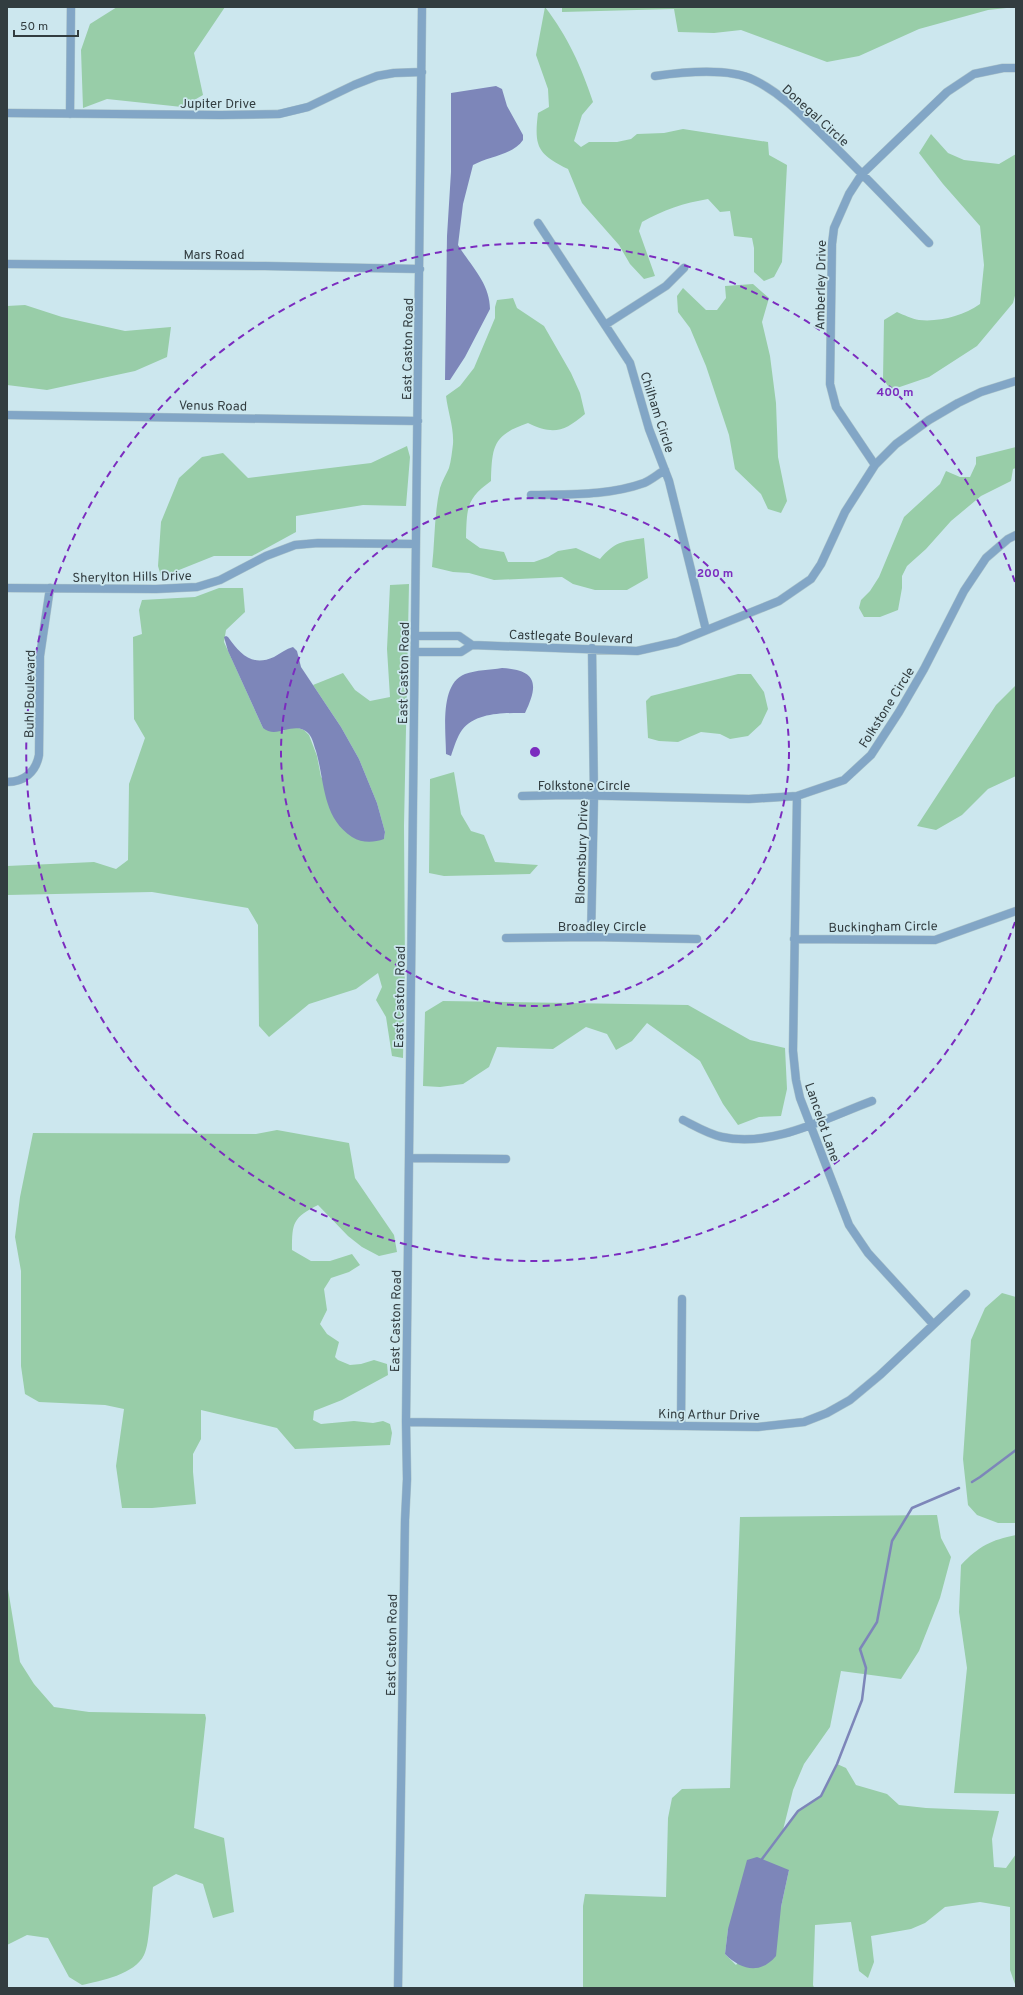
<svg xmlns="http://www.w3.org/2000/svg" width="1023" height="1995" font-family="Overpass,sans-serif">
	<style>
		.green { fill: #98cda8; fill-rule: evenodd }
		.water { fill: #7d86b9 }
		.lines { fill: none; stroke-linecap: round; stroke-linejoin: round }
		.stream { stroke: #7d86b9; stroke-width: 2.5 }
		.minor-casing { stroke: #adc5cb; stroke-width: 9 }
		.minor { stroke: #82a6c6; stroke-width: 8 }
		.ring { fill: none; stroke: #7b2cbf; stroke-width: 2; stroke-dasharray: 7 5 }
		.labels { text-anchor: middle; stroke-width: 3.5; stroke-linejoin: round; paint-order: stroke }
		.street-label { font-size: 13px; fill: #323d40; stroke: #cce7ee }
		.centre { fill: #7b2cbf; stroke: #cce7ee; stroke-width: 2 }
		.ring-label { font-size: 12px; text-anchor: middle; font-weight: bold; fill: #7b2cbf; stroke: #cce7ee; stroke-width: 3.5; stroke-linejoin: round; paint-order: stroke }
	</style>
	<rect width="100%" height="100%" fill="#cce7ee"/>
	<path class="green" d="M 117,7 L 225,7 L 194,53 L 203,95 L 182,107 L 107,99 L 83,108 L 81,50 L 90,24 Z
		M 545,7 C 568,37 581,66 593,102 L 582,115 L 574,141 L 581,147 L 589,142 L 617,142 L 631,139 L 637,134 L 664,133 L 683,129 L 768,142 L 769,155 L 787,165 L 782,262 L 774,277 L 764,281 L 754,272 L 754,248 L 752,238 L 734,236 L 730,211 L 720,212 L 708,199 C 684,203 663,210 642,222 L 639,231 L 655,276 L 644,279 L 630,264 L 619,245 L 582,203 L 568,169 C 537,154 534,146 538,113 L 549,107 L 548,89 L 536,55 Z
		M 562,7 L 1016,7 L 988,10 L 919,29 L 859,56 L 827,62 L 741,30 L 714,33 L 678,32 L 674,9 L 562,12 Z
		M 931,134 L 948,153 L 964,160 L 999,164 L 1016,154 L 1016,292 L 1013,303 L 977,346 L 929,377 L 891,390 L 883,379 L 884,320 L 897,312 C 904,315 912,319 919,320 C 940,322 963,316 980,304 L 984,265 L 980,226 L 943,184 L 919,153 Z
		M 753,284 L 769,298 L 762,322 L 770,356 L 776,403 L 778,457 L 787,501 L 781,513 L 768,509 L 761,494 L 735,469 L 729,435 L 706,366 L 690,328 L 678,312 L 677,296 L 683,288 L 706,310 L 717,310 L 726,298 L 725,286 Z
		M 513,298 L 517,308 L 544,326 L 571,373 L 580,393 L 585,414 C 564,432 553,435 528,423 C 493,435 492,446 491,481 C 466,499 467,508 466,538 L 480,548 L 504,552 L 508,562 L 534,562 L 548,557 L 558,551 L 576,548 L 600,559 C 616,541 621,542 644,538 L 648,578 L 627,590 L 595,590 L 573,584 L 562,577 L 494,580 L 469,573 L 453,572 L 432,567 C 435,541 434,514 440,488 C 442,481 446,475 449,468 C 451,461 452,452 453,444 C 454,427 448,413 446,396 L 460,386 L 474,368 L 495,318 L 495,307 L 497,300 Z
		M 25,305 L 62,317 L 125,331 L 171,327 L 167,357 L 135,371 L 47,390 L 7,385 L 7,306 Z
		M 407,446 L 410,457 L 406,506 L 363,505 L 296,516 L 296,532 L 252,556 L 214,556 L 174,572 L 161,576 L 158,566 L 161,522 L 179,478 L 202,457 L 223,453 L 248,478 L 371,463 Z
		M 1016,447 L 1016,468 L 1013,469 L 1011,481 L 981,496 L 951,521 L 926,549 L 907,566 L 902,576 L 902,588 L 898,610 L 880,617 L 864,617 L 859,608 L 861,600 L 870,591 L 879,577 L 904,517 L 940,484 L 946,471 L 960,477 L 970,477 L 976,464 L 976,457 Z
		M 409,584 L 404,826 L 405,968 L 403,1058 L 392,1056 L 386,1017 L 376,1000 L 382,987 L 378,973 L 356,989 L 309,1004 L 269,1037 L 259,1026 L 258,925 L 248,908 L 152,892 L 7,895 L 7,866 L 94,862 L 116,869 L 128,860 L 129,784 L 145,738 L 134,719 L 133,637 L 142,634 L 139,610 L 142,600 L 195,597 L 219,588 L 243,588 L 245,612 L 226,630 L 224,642 L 263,728 L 283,731 L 290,727 L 298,728 L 304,730 L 309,735 L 317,756 L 321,777 L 384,839 L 385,832 L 377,803 L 359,759 L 341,727 L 313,685 L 343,673 L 355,690 L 370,701 L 390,697 L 387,649 L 390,585 Z
		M 738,674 L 751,674 L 764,692 L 768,709 L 761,724 L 748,736 L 730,739 L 720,734 L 701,732 L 678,742 L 659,741 L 648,738 L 646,701 L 651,696 Z
		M 1016,685 L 1016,776 L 988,789 L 962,815 L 936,830 L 917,826 L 996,705 Z
		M 454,772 L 461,814 L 471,831 L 484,835 L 495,862 L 538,865 L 530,874 L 444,876 L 429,873 L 430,779 Z
		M 443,1001 L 688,1005 L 750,1040 L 785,1048 L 787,1089 L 781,1116 L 759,1117 L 738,1125 L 723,1104 L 700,1061 L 647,1023 L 632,1041 L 616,1050 L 607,1034 L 586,1027 L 553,1049 L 497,1047 L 489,1067 L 463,1084 L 440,1087 L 423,1086 L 425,1012 Z
		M 277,1130 L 349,1143 L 355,1178 L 394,1235 L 397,1252 L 379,1256 L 362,1247 L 348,1236 L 318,1205 C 293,1218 292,1222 292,1250 L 311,1261 L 330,1261 L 352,1254 L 360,1265 L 349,1272 L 331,1278 L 324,1289 L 327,1310 L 320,1324 L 327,1334 L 339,1342 L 335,1357 L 338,1360 L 350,1365 L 361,1364 L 374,1360 L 387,1364 L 388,1375 L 342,1400 L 314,1411 L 313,1420 L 321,1424 L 354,1421 L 373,1423 L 383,1421 L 390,1424 L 392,1433 L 390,1445 L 295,1449 L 277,1428 L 201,1410 L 201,1439 L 193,1454 L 193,1472 L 196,1504 L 152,1508 L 122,1508 L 116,1466 L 124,1409 L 105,1405 L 39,1402 L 25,1394 L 21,1366 L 21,1271 L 15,1237 L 20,1197 L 33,1133 L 256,1134 Z
		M 1002,1293 L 1016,1297 L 1016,1523 L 998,1523 L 977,1515 L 968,1505 L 963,1459 L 971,1340 L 985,1308 Z
		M 937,1515 L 941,1538 L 951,1557 L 940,1598 L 919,1651 L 901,1679 L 841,1671 L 830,1727 L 804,1764 L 793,1790 L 783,1830 L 798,1811 L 821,1796 L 837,1764 L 846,1768 L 856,1785 L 887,1794 L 899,1805 L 926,1808 L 999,1811 L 992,1839 L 994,1867 L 1006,1868 L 1016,1854 L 1016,1987 L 1010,1970 L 1010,1907 L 980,1902 L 945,1907 L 925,1923 L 911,1929 L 871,1936 L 874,1962 L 868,1978 L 859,1971 L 851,1922 L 815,1925 L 813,1985 L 814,1988 L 583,1988 L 583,1906 L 585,1894 L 666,1897 L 668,1818 L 672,1798 L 682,1789 L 730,1788 L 740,1517 ZM 789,1870 L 781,1907 L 736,1965 L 725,1954 L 728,1929 Z
		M 1016,1535 L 1016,1794 L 954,1793 L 967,1668 L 959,1612 L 961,1565 C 979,1546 991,1540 1016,1535 Z
		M 7,1583 L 20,1662 L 34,1684 L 54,1707 L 89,1712 L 205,1714 L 206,1718 L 194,1828 L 224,1838 L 234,1912 L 213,1918 L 203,1884 L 176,1874 L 153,1887 C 151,1901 150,1945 144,1955 C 135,1974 101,1981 82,1985 L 69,1977 L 48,1938 L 27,1935 L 7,1945 Z"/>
	<path class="water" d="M 496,86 L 502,89 L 507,106 L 523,135 L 523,140 C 513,155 489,156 473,165 L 463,204 L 458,245 C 470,265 490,283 490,309 L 465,357 L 450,380 L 445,380 L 447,236 L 451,172 L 451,93 Z
		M 226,636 L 228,637 C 240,654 252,667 274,657 C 281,653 286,649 293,647 L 297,651 L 301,667 L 341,727 L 359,759 L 377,803 L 385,832 L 384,839 C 373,843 362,843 352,837 C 322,817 325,782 316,751 C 314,746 313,739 309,734 C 295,719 277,740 263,728 L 228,651 L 224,637 Z
		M 502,668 C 537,670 539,684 525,713 C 505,713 476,712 462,730 C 457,737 454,747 451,756 L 446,754 C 446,732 439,684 465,674 C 476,670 490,670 502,668 Z
		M 757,1857 L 789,1870 L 781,1907 L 776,1956 C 760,1975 741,1970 725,1954 L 728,1929 L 747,1860 Z"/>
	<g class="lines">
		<path class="stream" d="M 972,1482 L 980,1477 L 1016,1450
			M 762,1859 L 798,1811 L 821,1796 L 837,1764 L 862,1700 L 866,1668 L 860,1649 L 877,1622 L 892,1541 L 912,1508 L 959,1488"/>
		<g class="minor-casing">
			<path id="minor" d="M 655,76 C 683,72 728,67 754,80 C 783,94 806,119 829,141 C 863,174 896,209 929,243
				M 7,113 L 221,115 L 279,114 L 308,107 L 354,85 L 377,76 L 394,73 L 422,72
				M 70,114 L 71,7
				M 538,223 L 630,363 L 649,429 L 669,481 L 706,630
				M 7,264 L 265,266 L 420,269
				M 605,325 L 666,286 L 684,268
				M 7,415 L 418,421
				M 875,465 L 836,407 L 830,384 L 832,244 L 834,228 L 849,194 L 862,174 L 947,92 L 974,74 L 1003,68 L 1016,68
				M 531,495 C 568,494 608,496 644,483 C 651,480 658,474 665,470
				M 7,588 L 156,589 L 197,587 L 220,580 L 266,556 L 295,545 L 318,543 L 416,544
				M 415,636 L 459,636 L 472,645 L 637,651 L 677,642 L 779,601 L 811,579 L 821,564 L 845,512 L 875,465 L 896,444 L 929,420 L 958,403 L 981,392 L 1016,381
				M 415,652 L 461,652 L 472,645
				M 7,782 C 24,782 36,772 39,755 L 40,656 L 50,588
				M 522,796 L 567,795 L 749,799 L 797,796 L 844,780 L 871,755 L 899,712 L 924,669 L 964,591 L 986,558 L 1008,539 L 1016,535
				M 797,796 L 793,1051 L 796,1080 L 800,1098 L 849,1225 L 868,1253 L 933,1324
				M 591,937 L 594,796 L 592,648
				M 506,938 L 591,937 L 697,939
				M 794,939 L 935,940 L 1016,911
				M 683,1120 C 695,1126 708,1134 722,1137 C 772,1148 826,1118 872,1101
				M 409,1158 L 506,1159
				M 406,1422 L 758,1427 L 804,1422 L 827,1413 L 850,1400 L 880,1375 L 966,1294
				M 681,1426 L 682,1299
				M 398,1988 L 405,1520 L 407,1479 L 406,1422 L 422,7"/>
		</g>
		<use href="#minor" class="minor"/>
	</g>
	<g class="ring">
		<circle cx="535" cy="752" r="254"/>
		<path d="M1015 922A509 509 0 1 1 1015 582"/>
	</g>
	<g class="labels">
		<g class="street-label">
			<text x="218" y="108">Jupiter Drive</text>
			<text transform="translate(816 115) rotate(42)" y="5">Donegal Circle</text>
			<text x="214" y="259">Mars Road</text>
			<text transform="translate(820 285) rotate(-89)" y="5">Amberley Drive</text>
			<text transform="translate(407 349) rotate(-89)" y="5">East Caston Road</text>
			<text transform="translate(213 405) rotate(1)" y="5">Venus Road</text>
			<text transform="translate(658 412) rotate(72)" y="5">Chilham Circle</text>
			<text transform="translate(132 576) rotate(-1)" y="5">Sherylton Hills Drive</text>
			<text transform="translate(571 636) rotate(2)" y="5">Castlegate Boulevard</text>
			<text transform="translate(403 673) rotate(-89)" y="5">East Caston Road</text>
			<text transform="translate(29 694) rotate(-89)" y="5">Buhl Boulevard</text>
			<text transform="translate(886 707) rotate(-58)" y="5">Folkstone Circle</text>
			<text x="584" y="790">Folkstone Circle</text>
			<text transform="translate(581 852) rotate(-88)" y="5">Bloomsbury Drive</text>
			<text x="602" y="931">Broadley Circle</text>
			<text transform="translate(883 926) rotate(-1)" y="5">Buckingham Circle</text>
			<text transform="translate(399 997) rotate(-89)" y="5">East Caston Road</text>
			<text transform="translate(823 1122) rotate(71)" y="5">Lancelot Lane</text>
			<text transform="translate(395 1321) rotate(-89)" y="5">East Caston Road</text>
			<text transform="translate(709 1414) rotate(1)" y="5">King Arthur Drive</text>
			<text transform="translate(391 1645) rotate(-89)" y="5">East Caston Road</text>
		</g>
	</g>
	<circle cx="535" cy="752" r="6" class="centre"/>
	<g class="ring-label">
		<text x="895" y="396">400 m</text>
		<text x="715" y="577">200 m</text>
	</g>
	<rect width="1023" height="1995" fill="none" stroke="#323d40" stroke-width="16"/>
	<path d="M14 30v6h64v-6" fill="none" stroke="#323d40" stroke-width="2"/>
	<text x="20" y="30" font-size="12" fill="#323d40" stroke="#cce7ee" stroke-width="3" paint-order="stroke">50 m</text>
</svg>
